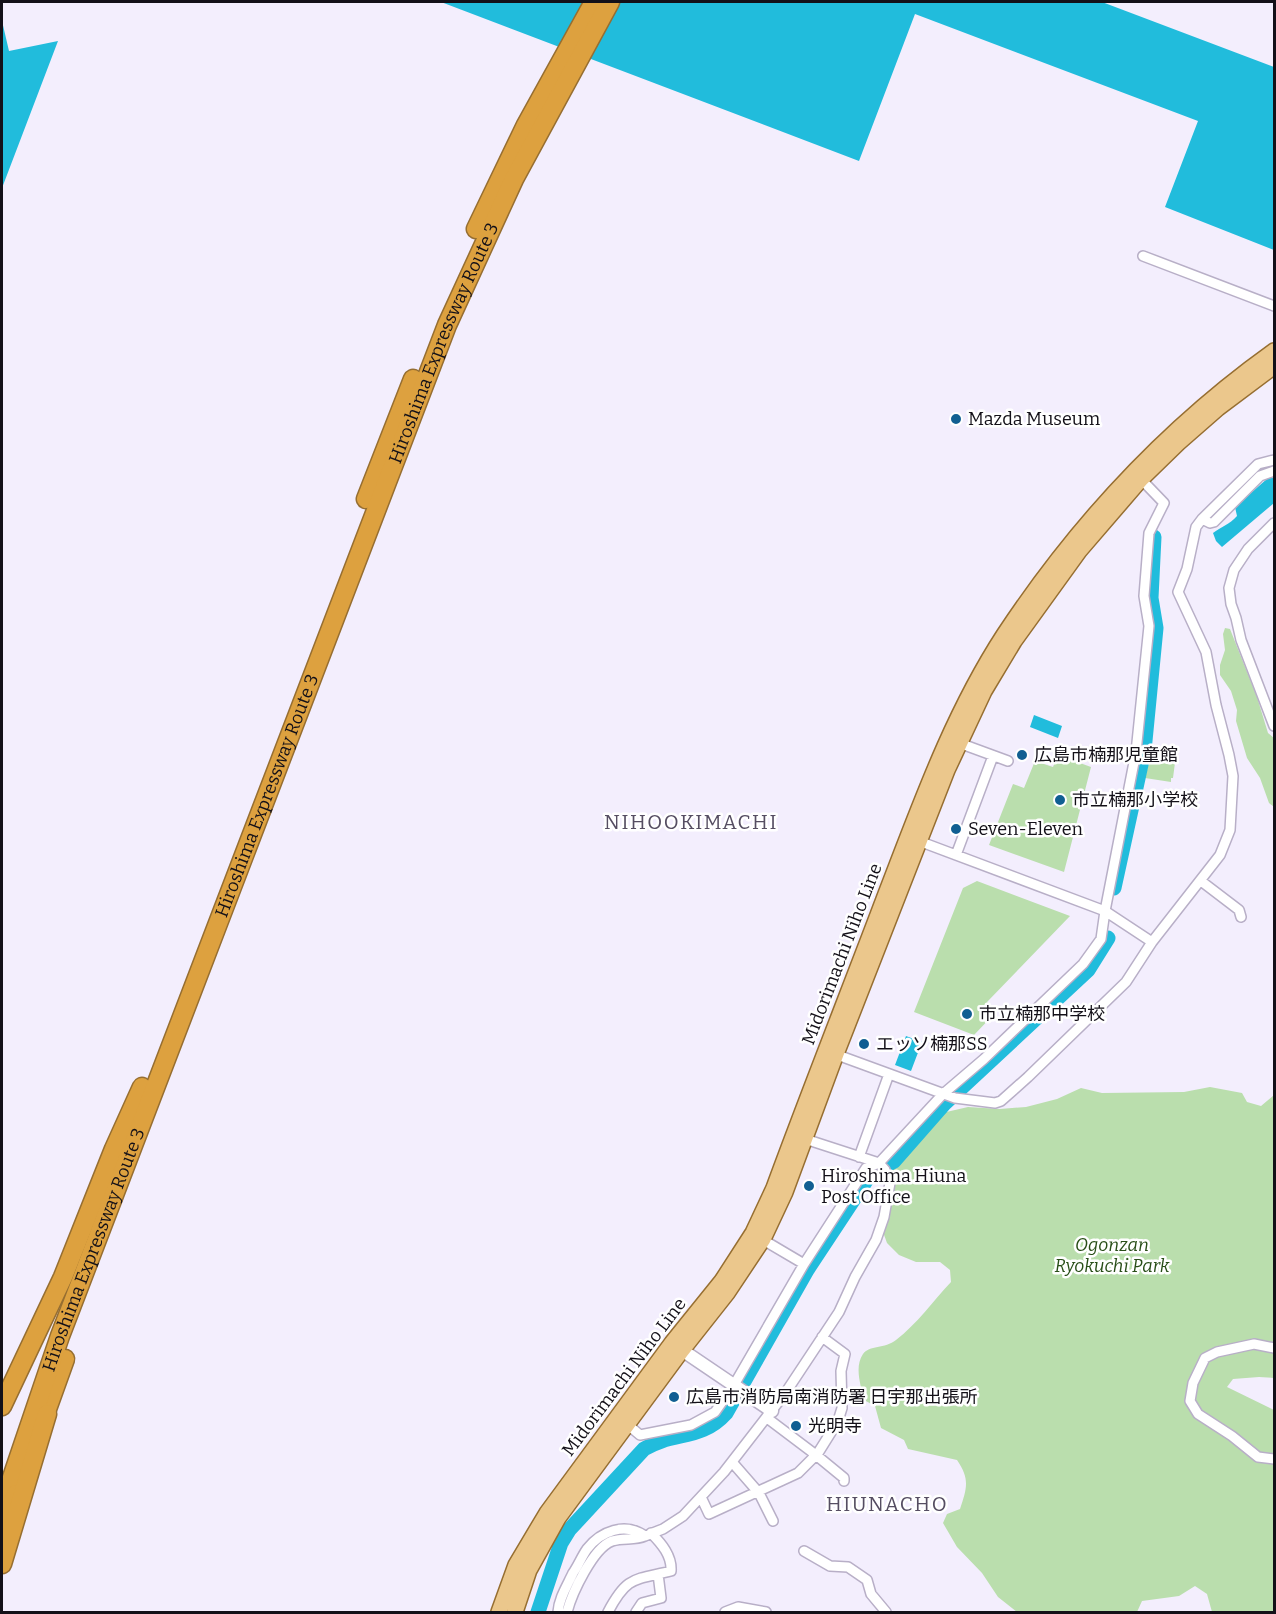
<svg xmlns="http://www.w3.org/2000/svg" width="1276" height="1614" font-family="Bitter,'Noto Sans JP',serif">
	<style>
		.green { fill: #badead }
		.water { fill: #21bcdc }
		.lines { fill: none; stroke-linecap: round; stroke-linejoin: round }
		.river { stroke: #21bcdc; stroke-width: 15 }
		.minor-casing { stroke: #b8afc7; stroke-width: 12 }
		.tertiary-casing { stroke: #b8afc7; stroke-width: 15 }
		.primary-casing { stroke: #966e31; stroke-width: 18 }
		.motorway-casing { stroke: #966e31; stroke-width: 21 }
		.minor { stroke: #fff; stroke-width: 9 }
		.tertiary { stroke: #fff; stroke-width: 12 }
		.primary { stroke: #ebc78c; stroke-width: 15 }
		.motorway { stroke: #dda13f; stroke-width: 18 }
		.poi-dot { fill: #115f92; stroke: #fff; stroke-width: 2 }
		.labels { text-anchor: middle; stroke-width: 5; stroke-linejoin: round; paint-order: stroke }
		.street-label { font-size: 18px; fill: #131018; stroke: #fff }
		.poi-label { font-size: 18px; fill: #131018; stroke: #fff; text-anchor: start }
		.park-label { font-size: 18px; font-style: italic; fill: #284e17; stroke: #fff }
		.neighbourhood-label { font-size: 20px; letter-spacing: 1.5px; fill: #554d62; stroke: #fff }
	</style>
	<rect width="100%" height="100%" fill="#f3eefd"/>
	<path class="green" d="M 1225,628 L 1230,629 L 1257,697 L 1268,733 L 1274,738 L 1274,807 L 1269,803 L 1260,778 L 1247,758 L 1236,721 L 1237,710 L 1231,691 L 1220,675 L 1220,665 L 1225,650 L 1223,634 Z
		M 1152,751 L 1176,755 L 1173,778 L 1171,778 L 1171,782 L 1145,778 Z
		M 1058,755 L 1091,767 L 1064,872 L 989,845 L 1013,784 L 1024,788 L 1035,761 L 1053,767 Z
		M 977,881 L 1070,916 L 987,1002 L 996,1012 L 974,1035 L 914,1012 L 963,888 Z
		M 1210,1087 L 1242,1093 L 1247,1102 L 1261,1106 L 1274,1095 L 1274,1378 L 1259,1377 L 1233,1379 L 1227,1387 L 1274,1410 L 1274,1612 L 1212,1612 L 1207,1594 L 1195,1586 L 1179,1596 L 1142,1601 L 1137,1612 L 1017,1612 L 998,1597 L 982,1573 L 957,1547 L 943,1523 L 947,1514 L 960,1509 C 967,1488 970,1479 957,1460 L 908,1449 L 904,1440 L 881,1428 L 875,1406 L 864,1400 C 861,1386 854,1367 863,1354 C 869,1345 885,1349 896,1340 C 917,1324 933,1301 951,1282 L 950,1270 L 940,1262 L 916,1262 L 899,1255 L 887,1243 L 883,1232 L 892,1182 L 889,1167 L 897,1160 L 920,1133 L 942,1113 L 968,1107 L 1000,1109 L 1026,1107 L 1057,1099 L 1081,1088 L 1102,1093 L 1184,1092 Z"/>
	<path class="water" d="M 441,2 L 1102,2 L 1274,67 L 1274,250 L 1165,207 L 1198,121 L 915,14 L 859,161 Z
		M 2,21 L 9,51 L 58,41 L 2,188 Z
		M 1268,478 L 1274,478 L 1274,503 L 1222,547 L 1216,541 L 1213,533 C 1222,526 1229,525 1237,516 L 1235,507 Z
		M 1034,715 L 1062,726 L 1058,738 L 1030,727 Z
		M 906,1036 L 922,1042 L 911,1071 L 895,1065 Z"/>
	<g class="lines">
		<path class="river" d="M 1114,888 L 1144,751 L 1156,628 L 1151,598 L 1154,537
			M 538,1612 L 561,1543 L 569,1530 L 644,1449 C 673,1431 701,1441 726,1413 L 807,1270 L 871,1173 L 894,1161 L 944,1104 L 1088,970 L 1108,938"/>
		<g class="minor-casing">
			<path id="minor" d="M 1143,256 L 1274,306
				M 1202,519 L 1210,523 L 1214,522 L 1260,476 L 1274,471
				M 1274,523 L 1248,549 L 1234,570 L 1229,588 L 1231,604 L 1236,618 L 1241,640 L 1274,726
				M 959,743 L 1008,761
				M 916,840 L 1105,911 L 1152,942
				M 956,855 L 993,756
				M 1201,881 L 1239,910 L 1241,917
				M 832,1053 L 955,1098 L 995,1103 L 1001,1101 L 1028,1077 L 1126,982 L 1152,942 L 1220,855 L 1230,830 L 1233,776 L 1229,755 L 1216,705 L 1206,652 L 1178,592 L 1187,569 L 1196,527 L 1202,519 L 1258,464 L 1274,460
				M 859,1157 L 889,1074
				M 760,1238 L 804,1264
				M 1274,1348 L 1254,1344 L 1217,1352 L 1205,1358 L 1193,1383 L 1190,1401 L 1198,1414 L 1232,1436 L 1258,1457 L 1274,1459
				M 767,1418 L 816,1455 L 844,1478 L 844,1481
				M 627,1424 L 640,1435 L 691,1425 L 715,1412 L 734,1385 L 804,1264 L 866,1168 L 879,1163 L 943,1094 L 984,1059 L 1083,964 L 1101,939 L 1105,911 L 1136,752 L 1149,626 L 1144,596 L 1149,533 L 1164,503 L 1138,476
				M 732,1462 L 759,1493 L 773,1521
				M 701,1497 L 709,1514 L 798,1473 L 818,1453 L 838,1421 L 842,1408 L 841,1371 L 845,1354 L 822,1337
				M 804,1551 L 830,1566 L 848,1567 L 867,1580 L 871,1594 L 886,1612
				M 558,1612 C 559,1598 567,1586 573,1573 C 578,1566 582,1556 587,1549 C 601,1531 625,1522 645,1536 L 663,1529 L 683,1516 L 724,1472 L 786,1392 L 839,1312 L 855,1277 L 876,1240 L 884,1217 L 890,1183 L 885,1170 L 879,1163 L 802,1138
				M 567,1612 C 572,1593 593,1548 612,1541 C 624,1537 634,1541 645,1536
				M 608,1612 C 627,1576 634,1580 671,1571 C 672,1556 662,1544 651,1533
				M 636,1612 L 642,1603 L 661,1598 L 658,1574
				M 725,1612 L 738,1607 L 766,1612"/>
		</g>
		<g class="tertiary-casing">
			<path id="tertiary" d="M 676,1346 L 772,1411"/>
		</g>
		<g class="primary-casing">
			<path id="primary" d="M 499,1612 L 516,1565 L 547,1513 L 672,1343 L 722,1281 L 753,1233 L 774,1188 C 810,1090 849,992 886,894 C 920,806 952,715 1004,635 C 1078,523 1165,429 1274,351
				M 515,1612 L 529,1570 L 558,1518 L 682,1350 L 727,1293 L 763,1239 L 785,1192 L 836,1054 L 947,770 L 984,691 L 1014,641 L 1079,551 L 1141,479 L 1178,443 L 1218,408 L 1274,366"/>
		</g>
		<g class="motorway-casing">
			<g id="motorway">
				<path d="M 476,229 L 526,125 L 594,2"/>
				<path d="M 366,499 L 413,379"/>
				<path d="M 2,1406 L 63,1277 L 114,1149 L 142,1087"/>
				<path d="M 42,1423 L 65,1359"/>
				<path id="s1" d="M 2,1507 L 60,1336 L 447,325 L 514,179 L 610,2"/>
				<path d="M 2,1534 L 16,1494"/>
				<path d="M 2,1564 L 47,1414"/>
			</g>
		</g>
		<use href="#minor" class="minor"/>
		<use href="#tertiary" class="tertiary"/>
		<use href="#primary" class="primary"/>
		<use href="#motorway" class="motorway"/>
	</g>
	<g class="poi-dot">
		<circle cx="956" cy="419" r="6"/>
		<circle cx="1022" cy="755" r="6"/>
		<circle cx="1060" cy="800" r="6"/>
		<circle cx="956" cy="829" r="6"/>
		<circle cx="967" cy="1014" r="6"/>
		<circle cx="864" cy="1044" r="6"/>
		<circle cx="809" cy="1186" r="6"/>
		<circle cx="674" cy="1397" r="6"/>
		<circle cx="796" cy="1426" r="6"/>
	</g>
	<g class="labels">
		<g class="street-label">
			<text dy="6" stroke="none"><textPath href="#s1" startOffset="1245">Hiroshima Expressway Route 3</textPath></text>
			<text dy="6" stroke="none"><textPath href="#s1" startOffset="759">Hiroshima Expressway Route 3</textPath></text>
			<text transform="translate(842 954) rotate(-69)" y="6">Midorimachi Niho Line</text>
			<text dy="6" stroke="none"><textPath href="#s1" startOffset="273">Hiroshima Expressway Route 3</textPath></text>
			<text transform="translate(624 1377) rotate(-53)" y="6">Midorimachi Niho Line</text>
		</g>
		<g class="poi-label">
			<text x="968" y="425">Mazda Museum</text>
			<text x="1034" y="761">広島市楠那児童館</text>
			<text x="1072" y="806">市立楠那小学校</text>
			<text x="968" y="835">Seven-Eleven</text>
			<text x="979" y="1020">市立楠那中学校</text>
			<text x="876" y="1050">エッソ楠那SS</text>
			<text x="821" y="1182">Hiroshima Hiuna<tspan x="821" dy="21">Post Office</tspan></text>
			<text x="686" y="1403">広島市消防局南消防署 日宇那出張所</text>
			<text x="808" y="1432">光明寺</text>
		</g>
		<g class="park-label">
			<text x="1112" y="1251">Ogonzan<tspan x="1112" dy="21">Ryokuchi Park</tspan></text>
		</g>
		<g class="neighbourhood-label">
			<text x="691" y="829">NIHOOKIMACHI</text>
			<text x="887" y="1511">HIUNACHO</text>
		</g>
	</g>
	<rect width="1276" height="1614" fill="none" stroke="#131018" stroke-width="6"/>
</svg>
